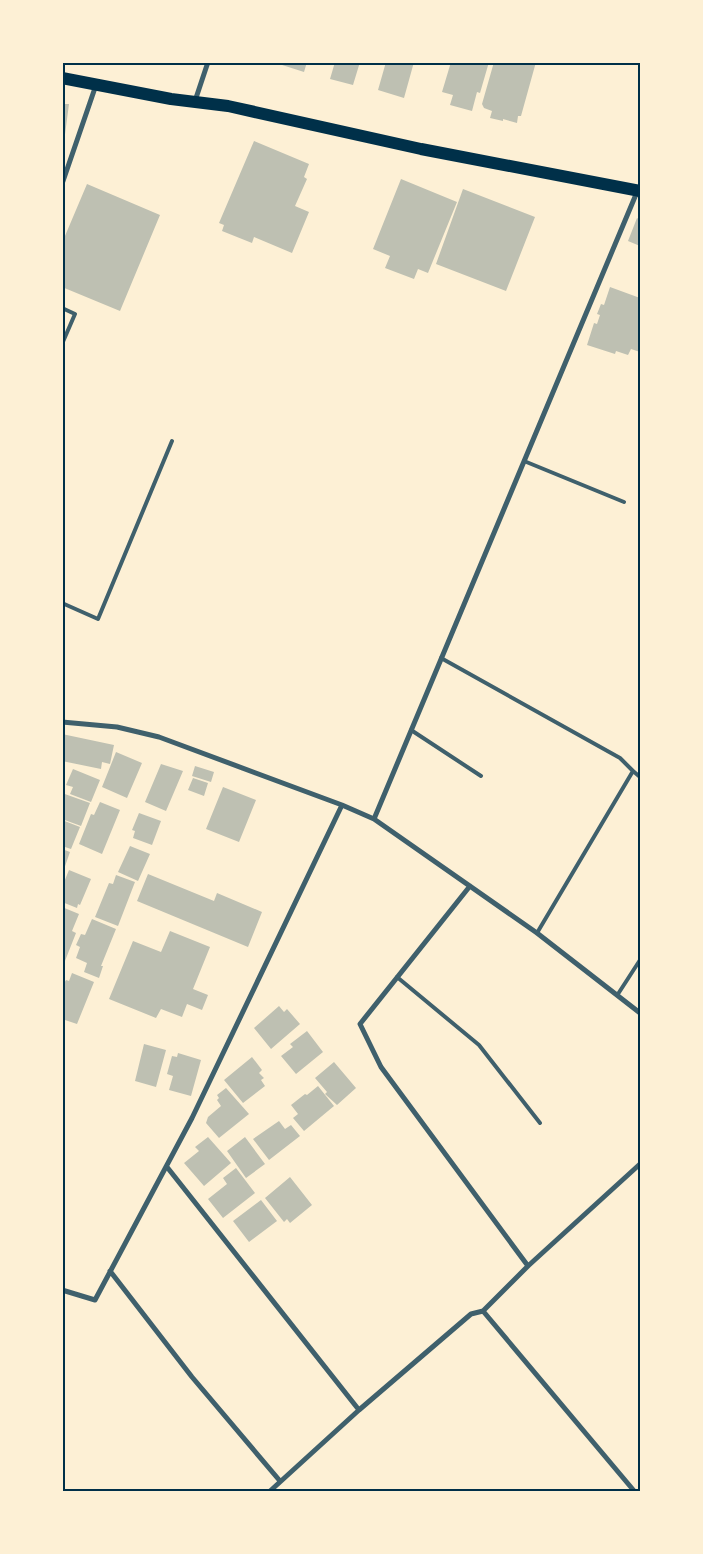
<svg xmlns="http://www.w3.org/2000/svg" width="703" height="1554" font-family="'DejaVu Sans',sans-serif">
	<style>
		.building { fill: #bec0b2 }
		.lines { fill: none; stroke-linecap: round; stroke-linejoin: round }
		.service { stroke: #3f606c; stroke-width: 4 }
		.minor { stroke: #3f606c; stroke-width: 5 }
		.primary { stroke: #003049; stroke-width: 12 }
		.neatline { fill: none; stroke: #003049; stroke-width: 2 }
	</style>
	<rect width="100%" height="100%" fill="#fdf0d5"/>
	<path class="building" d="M 280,62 L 307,62 L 304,72 L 279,64 Z
		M 335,62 L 360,62 L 353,85 L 330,79 Z
		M 386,62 L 414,62 L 404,98 L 378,90 Z
		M 451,62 L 489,62 L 480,93 L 477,92 L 472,111 L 450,105 L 453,95 L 442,92 Z
		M 494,62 L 536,62 L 521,116 L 518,116 L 517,123 L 503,119 L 503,121 L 490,118 L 492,111 L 484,108 L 482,104 Z
		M 62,104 L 69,104 L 64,142 L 62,142 Z
		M 254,141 L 309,164 L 304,177 L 307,179 L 295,206 L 309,212 L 292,253 L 254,237 L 252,243 L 222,231 L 224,225 L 219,223 Z
		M 401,179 L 457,202 L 428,273 L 418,269 L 414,279 L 385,268 L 390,256 L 373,249 Z
		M 87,184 L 160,215 L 120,311 L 62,287 L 62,243 Z
		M 463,189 L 535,217 L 506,291 L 436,264 Z
		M 637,218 L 640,220 L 640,246 L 628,241 Z
		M 610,287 L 640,298 L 640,352 L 631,349 L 628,355 L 616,351 L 615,354 L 587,345 L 594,323 L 597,324 L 600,315 L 597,314 L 601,304 L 604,305 Z
		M 62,734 L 114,745 L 110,764 L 102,762 L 101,769 L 62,761 Z
		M 116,752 L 142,763 L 127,798 L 102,787 Z
		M 161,764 L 183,771 L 166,811 L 145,802 Z
		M 195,766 L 214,772 L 211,782 L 192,776 Z
		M 73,769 L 100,780 L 91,802 L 70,794 L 73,787 L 66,785 Z
		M 193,778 L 208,783 L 204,796 L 188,790 Z
		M 223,787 L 256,800 L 239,842 L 206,829 Z
		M 62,793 L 90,803 L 81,826 L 62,819 Z
		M 100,802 L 120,810 L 102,854 L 79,844 L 91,814 L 94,815 Z
		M 139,813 L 161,821 L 152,845 L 133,838 L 135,831 L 132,830 Z
		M 62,820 L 80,827 L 71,849 L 62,846 Z
		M 130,846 L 150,854 L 138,881 L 118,872 Z
		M 62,849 L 70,852 L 63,872 L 62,872 Z
		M 69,870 L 91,879 L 80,905 L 78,904 L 77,908 L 62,902 L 62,887 Z
		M 148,874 L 214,901 L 217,893 L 262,912 L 248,947 L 137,901 Z
		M 116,875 L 135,882 L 118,926 L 95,917 L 109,883 L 113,884 Z
		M 62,907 L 79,914 L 72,931 L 76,933 L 63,966 Z
		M 92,919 L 116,929 L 101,966 L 103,966 L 99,978 L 84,972 L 87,963 L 76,958 L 80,947 L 76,945 L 81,934 L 85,935 Z
		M 170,931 L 210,947 L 193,989 L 208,995 L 202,1010 L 187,1004 L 182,1017 L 161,1009 L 156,1018 L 109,999 L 133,941 L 161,952 Z
		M 72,973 L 94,982 L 77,1024 L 62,1019 L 62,1007 L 64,1003 L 62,1002 L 64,992 L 62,991 L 62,987 L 66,980 L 69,981 Z
		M 279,1006 L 284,1012 L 287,1009 L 300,1024 L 271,1049 L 254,1028 Z
		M 307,1031 L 323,1052 L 296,1074 L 281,1056 L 293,1047 L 290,1044 Z
		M 144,1044 L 166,1050 L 156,1087 L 135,1081 Z
		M 178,1053 L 201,1060 L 191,1096 L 169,1090 L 173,1076 L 167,1074 L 172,1056 L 177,1057 Z
		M 252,1057 L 262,1070 L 259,1073 L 264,1078 L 261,1080 L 265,1086 L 243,1103 L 224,1080 Z
		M 334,1062 L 356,1088 L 337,1105 L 325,1094 L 327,1092 L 315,1078 Z
		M 318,1086 L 334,1106 L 304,1131 L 293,1118 L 298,1114 L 291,1105 L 305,1094 L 307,1095 Z
		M 226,1088 L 249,1114 L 219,1138 L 206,1123 L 208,1117 L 221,1106 L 217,1100 L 219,1098 L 217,1095 Z
		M 279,1121 L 285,1129 L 291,1125 L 300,1136 L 269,1160 L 253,1139 Z
		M 208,1137 L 231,1163 L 204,1186 L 184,1163 L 199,1151 L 195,1147 Z
		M 245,1137 L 265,1164 L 246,1178 L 227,1151 Z
		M 236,1168 L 255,1193 L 223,1218 L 208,1199 L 227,1184 L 223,1178 Z
		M 290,1177 L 312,1205 L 290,1223 L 287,1219 L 284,1222 L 265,1198 Z
		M 261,1200 L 277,1221 L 249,1242 L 233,1221 Z"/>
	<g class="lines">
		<path class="service" d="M 62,308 L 75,314 L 62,344
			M 524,461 L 624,502
			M 62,603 L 98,619 L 172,441
			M 441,658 L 620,758 L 633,771
			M 411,730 L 481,776
			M 537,933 L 633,771 L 640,777
			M 397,977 L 479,1045 L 540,1123
			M 618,994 L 640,960"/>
		<path class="minor" d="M 195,101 L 208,62
			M 62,184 L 96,85
			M 62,722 L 117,727 L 159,737 L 342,805 L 374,819 L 537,933 L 640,1013
			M 374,819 L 637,192
			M 470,886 L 360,1024 L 381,1067 L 528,1266
			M 167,1167 L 359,1410
			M 110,1271 L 192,1377 L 280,1481
			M 62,1290 L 95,1300 L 192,1118 L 342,805
			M 483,1311 L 635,1492
			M 269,1492 L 359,1410 L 471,1314 L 483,1311 L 528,1266 L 640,1164"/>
		<path class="primary" d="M 62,78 L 171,99 L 228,106 L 421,149 L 640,191"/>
	</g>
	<rect width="703" height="1554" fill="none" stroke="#fdf0d5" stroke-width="128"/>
	<rect x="64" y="64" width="575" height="1426" class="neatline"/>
</svg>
